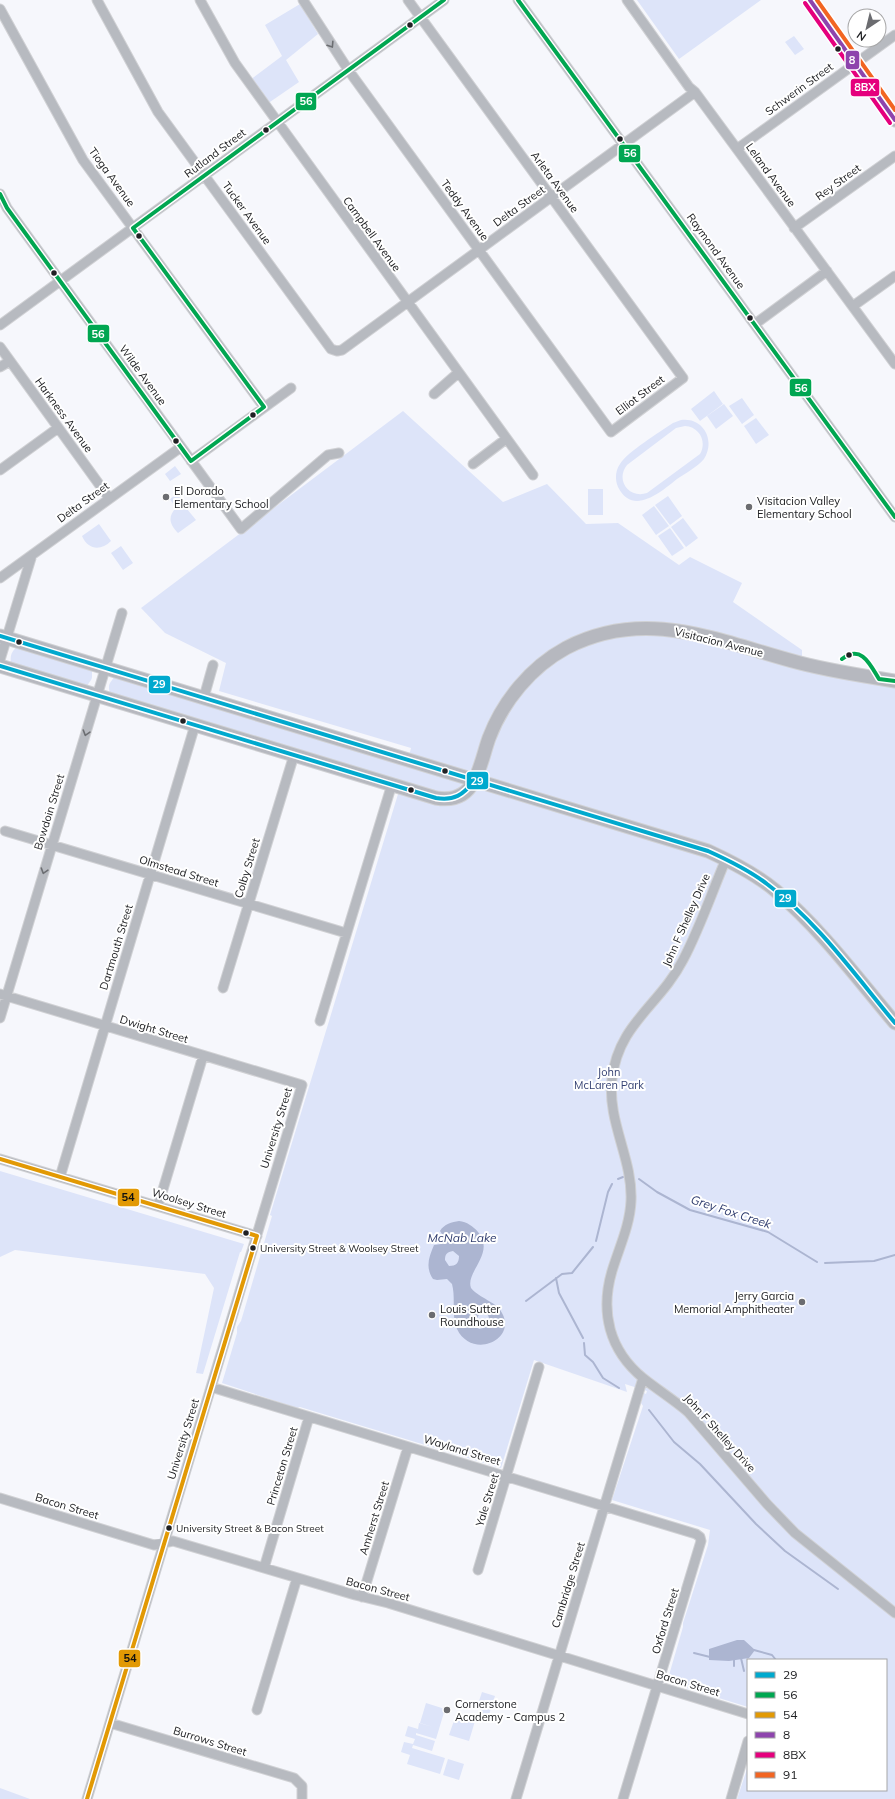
<svg xmlns="http://www.w3.org/2000/svg" width="895" height="1799" font-family="Mulish,sans-serif">
	<style>
		.green { fill: #dde4f9; fill-rule: evenodd }
		.water { fill: #acb5d1; fill-rule: evenodd }
		.lines { fill: none; stroke-linecap: round; stroke-linejoin: round }
		.stream { stroke: #acb5d1; stroke-width: 2 }
		.street-casing { stroke: #d0d1d4; stroke-width: 11 }
		.secondary-casing { stroke: #d0d1d4; stroke-width: 15 }
		.street { stroke: #b7bac0; stroke-width: 9 }
		.secondary { stroke: #b6b8bf; stroke-width: 13 }
		.bus-1-casing { stroke: #fff; stroke-width: 7 }
		.bus-2-casing { stroke: #fff; stroke-width: 7 }
		.bus-3-casing { stroke: #fff; stroke-width: 7 }
		.bus-4-casing { stroke: #fff; stroke-width: 7 }
		.bus-5-casing { stroke: #fff; stroke-width: 7 }
		.bus-6-casing { stroke: #fff; stroke-width: 7 }
		.bus-1 { stroke: #00a9ce; stroke-width: 4 }
		.bus-2 { stroke: #00a651; stroke-width: 4 }
		.bus-3 { stroke: #e29904; stroke-width: 4 }
		.bus-4 { stroke: #8e44ad; stroke-width: 4 }
		.bus-5 { stroke: #e5007d; stroke-width: 4 }
		.bus-6 { stroke: #f26522; stroke-width: 4 }
		.oneway { stroke: #6c6e72 }
		.bus-dot { fill: #202124; stroke: #fff; stroke-width: 1.5 }
		.poi-dot { fill: #6b6c70; stroke: #fff; stroke-width: 1.5 }
		.labels { text-anchor: middle; stroke-width: 4; stroke-linejoin: round; paint-order: stroke }
		.bus-label { font-size: 10px; fill: #202124; stroke: #fff; text-anchor: start }
		.street-label { font-size: 11px; fill: #202124; stroke: #fff }
		.poi-label { font-size: 11px; fill: #202124; stroke: #fff; text-anchor: start }
		.park-label { font-size: 11px; fill: #323f71; stroke: #fff }
		.water-label { font-size: 12px; font-style: italic; fill: #2f3c6e; stroke: #fff }
		.line-badge { stroke: #fff; stroke-width: 1.5 }
		.badge-label { font-size: 11px; text-anchor: middle; font-weight: bold; fill: #fff }
		.pale-badge-label { font-size: 11px; text-anchor: middle; font-weight: bold; fill: #111 }
	</style>
	<rect width="100%" height="100%" fill="#f6f7fc"/>
	<path class="green" d="M 637,0 L 761,0 L 679,59 Z
		M 300,4 L 318,34 L 286,60 L 299,82 L 267,104 L 250,80 L 282,56 L 265,25 Z
		M 794,36 L 804,49 L 795,55 L 785,42 Z
		M 714,391 L 723,404 L 700,421 L 691,409 Z
		M 742,398 L 754,415 L 742,424 L 729,406 Z
		M 724,404 L 733,416 L 716,429 L 707,416 Z
		M 403,411 L 503,502 L 547,484 L 586,524 L 618,523 L 679,565 L 690,557 L 742,583 L 733,602 L 802,650 L 802,670 L 895,687 L 895,1799 L 737,1799 L 748,1766 L 748,1790 L 886,1790 L 886,1660 L 748,1660 L 748,1707 L 667,1682 L 683,1627 L 683,1623 L 708,1545 L 710,1530 L 612,1500 L 643,1406 L 641,1403 L 644,1393 L 646,1394 L 647,1391 L 625,1384 L 627,1392 L 534,1360 L 501,1468 L 300,1407 L 297,1408 L 222,1383 L 237,1333 L 237,1327 L 241,1321 L 272,1216 L 270,1215 L 402,781 L 110,693 C 107,684 111,682 115,676 L 407,764 L 411,748 L 219,691 L 226,663 L 165,633 L 141,608 Z
		M 756,418 L 769,435 L 756,444 L 744,426 Z
		M 681,420 C 703,417 716,440 704,459 C 697,467 686,473 677,479 C 662,491 633,517 618,487 C 615,480 615,471 620,464 C 627,452 660,432 673,423 ZM 685,426 C 700,427 707,442 700,454 L 647,493 C 629,499 615,480 627,465 L 676,428 Z
		M 175,466 L 181,474 L 170,481 L 165,474 Z
		M 588,489 L 603,489 L 603,515 L 588,515 Z
		M 178,493 L 184,501 L 180,505 L 183,504 L 196,520 L 178,533 C 170,525 167,517 176,508 L 170,499 Z
		M 668,496 L 682,516 L 670,525 L 655,505 Z
		M 654,506 L 669,526 L 656,535 L 642,515 Z
		M 683,518 L 698,538 L 686,547 L 671,527 Z
		M 99,524 L 111,541 C 101,551 88,550 82,536 Z
		M 670,528 L 684,548 L 672,556 L 658,536 Z
		M 121,546 L 133,563 L 123,570 L 111,553 Z
		M 17,647 L 92,670 C 92,680 93,677 87,686 L 11,664 C 10,656 11,652 17,647 Z
		M 0,1171 L 244,1244 L 241,1252 L 240,1252 L 203,1374 L 196,1373 L 214,1288 L 205,1274 L 15,1250 L 0,1257 Z
		M 482,1692 L 495,1696 L 488,1718 L 479,1715 L 482,1705 L 478,1704 Z
		M 426,1703 L 445,1709 L 436,1739 L 416,1733 L 416,1735 L 435,1741 L 432,1751 L 413,1745 L 412,1748 L 445,1758 L 440,1774 L 407,1764 L 410,1755 L 401,1752 L 404,1742 L 413,1744 L 415,1739 L 405,1736 L 408,1726 L 418,1729 L 419,1723 L 433,1727 L 420,1723 Z
		M 456,1715 L 475,1721 L 469,1741 L 449,1735 Z
		M 448,1759 L 464,1764 L 459,1780 L 443,1775 Z
		M 0,1788 L 30,1799 L 0,1799 Z"/>
	<path class="water" d="M 459,1221 C 467,1222 473,1226 478,1232 C 496,1253 465,1272 471,1288 C 480,1299 496,1301 502,1313 C 517,1340 472,1360 457,1329 C 451,1315 456,1299 452,1284 L 447,1279 L 437,1280 L 433,1279 C 425,1267 429,1257 434,1245 L 441,1244 L 444,1237 L 440,1231 C 444,1224 452,1222 459,1221 ZM 453,1251 L 459,1256 C 459,1263 456,1266 449,1266 L 445,1260 C 445,1254 447,1252 453,1251 ZM 484,1312 L 488,1315 L 490,1321 L 487,1327 L 479,1329 L 474,1323 L 480,1313 Z
		M 737,1640 L 744,1640 L 755,1650 L 749,1658 L 729,1661 L 709,1660 L 709,1649 Z"/>
	<g class="lines">
		<path class="stream" d="M 618,1179 L 623,1177
			M 639,1179 L 657,1192 L 690,1210 L 768,1232 L 817,1262
			M 596,1241 L 608,1192 L 612,1184
			M 825,1263 L 874,1261 L 895,1255
			M 556,1278 L 559,1293 L 583,1338
			M 526,1301 L 562,1274 L 572,1273 L 593,1247
			M 584,1343 L 585,1355 L 593,1362 L 603,1378 L 619,1388
			M 649,1410 L 674,1442 L 700,1464 L 756,1524 L 785,1551 L 838,1589
			M 754,1650 L 772,1655 L 776,1660
			M 694,1653 L 710,1657
			M 741,1658 L 744,1671
			M 734,1666 L 734,1659"/>
		<g class="street-casing">
			<path id="street" d="M 97,0 L 158,112 L 331,349 L 337,351 L 342,350 L 695,92
				M 200,0 L 235,63 L 533,475
				M 303,0 L 349,71 L 611,432 L 683,378 L 408,0
				M 518,0 L 895,517
				M 627,0 L 689,87 L 695,92 L 895,364
				M 0,9 L 83,160 L 264,407
				M 737,149 L 895,35
				M 0,194 L 7,208 L 241,529 L 328,455 L 339,453
				M 794,228 L 895,156
				M 853,306 L 895,276
				M 755,324 L 827,271
				M 0,325 L 444,0
				M 0,347 L 109,498
				M 0,367 L 10,361
				M 434,394 L 458,373
				M 191,461 L 291,388
				M 473,464 L 506,439
				M 0,470 L 58,428
				M 0,578 L 181,447
				M 0,660 L 32,555
				M 204,697 L 213,665
				M 5,831 L 346,933
				M 726,859 C 712,892 700,928 683,960 C 660,1005 618,1024 612,1079 C 607,1122 633,1159 631,1201 C 630,1225 619,1248 612,1271 C 600,1312 609,1350 643,1378 C 658,1390 674,1400 688,1412 L 767,1504 L 795,1533 L 895,1613
				M 223,988 L 294,755
				M 0,994 L 302,1085 L 87,1799
				M 0,1018 L 122,613
				M 320,1021 L 392,784
				M 0,1159 L 257,1236
				M 60,1177 L 195,725
				M 158,1206 L 203,1056
				M 211,1387 L 696,1534 L 700,1537 L 701,1541 L 623,1799
				M 0,1498 L 154,1545 L 173,1541 L 355,1595 L 388,1603 L 748,1714
				M 264,1568 L 309,1417
				M 478,1570 L 539,1367
				M 362,1597 L 408,1447
				M 257,1710 L 297,1578
				M 110,1723 L 294,1778 L 302,1786 L 302,1799
				M 516,1799 L 643,1378
				M 731,1799 L 748,1741"/>
		</g>
		<g class="secondary-casing">
			<path id="secondary" d="M 810,0 L 895,120
				M 0,636 L 708,851 C 732,862 756,874 776,891 C 821,929 857,978 895,1023
				M 0,666 L 436,798 C 453,801 466,796 474,781 C 481,768 484,752 489,738 C 503,701 531,667 566,648 C 647,606 720,642 800,663 C 831,671 863,676 895,681"/>
		</g>
		<use href="#street" class="street"/>
		<use href="#secondary" class="secondary"/>
		<g class="bus-1-casing">
			<path id="bus-1" d="M 0,636 L 708,851 C 728,860 749,870 767,884 C 817,921 855,975 895,1023
				M 0,666 L 436,798 C 454,801 463,795 474,781"/>
		</g>
		<g class="bus-2-casing">
			<path id="bus-2" d="M 518,0 L 895,517
				M 0,194 L 7,208 L 191,461 L 264,407 L 133,228 L 444,0
				M 842,659 C 861,644 870,664 879,679 L 895,681"/>
		</g>
		<g class="bus-3-casing">
			<path id="bus-3" d="M 0,1159 L 257,1236
				M 87,1799 L 257,1236"/>
		</g>
		<g class="bus-4-casing">
			<path id="bus-4" d="M 810,0 L 895,120"/>
		</g>
		<g class="bus-5-casing">
			<path id="bus-5" d="M 805,3 L 890,123"/>
		</g>
		<g class="bus-6-casing">
			<path id="bus-6" d="M 817,0 L 895,110"/>
		</g>
		<use href="#bus-1" class="bus-1"/>
		<use href="#bus-2" class="bus-2"/>
		<use href="#bus-3" class="bus-3"/>
		<use href="#bus-4" class="bus-4"/>
		<use href="#bus-5" class="bus-5"/>
		<use href="#bus-6" class="bus-6"/>
	</g>
	<defs><path id="oneway-chevron" d="M-2-3.5L2.5 0L-2 3.5" fill="none" stroke-width="1.6" stroke-linecap="round" stroke-linejoin="round"/></defs>
	<g class="oneway">
		<use href="#oneway-chevron" transform="translate(331 45) rotate(57)"/>
		<use href="#oneway-chevron" transform="translate(86 733) rotate(107)"/>
		<use href="#oneway-chevron" transform="translate(44 871) rotate(107)"/>
	</g>
	<g class="bus-dot">
		<circle cx="410" cy="25" r="3.5"/>
		<circle cx="838" cy="49" r="3.5"/>
		<circle cx="266" cy="130" r="3.5"/>
		<circle cx="620" cy="139" r="3.5"/>
		<circle cx="139" cy="236" r="3.5"/>
		<circle cx="54" cy="273" r="3.5"/>
		<circle cx="750" cy="318" r="3.5"/>
		<circle cx="253" cy="415" r="3.5"/>
		<circle cx="176" cy="441" r="3.5"/>
		<circle cx="19" cy="642" r="3.5"/>
		<circle cx="849" cy="655" r="3.5"/>
		<circle cx="183" cy="721" r="3.5"/>
		<circle cx="445" cy="771" r="3.5"/>
		<circle cx="411" cy="790" r="3.5"/>
		<circle cx="246" cy="1233" r="3.5"/>
		<circle cx="253" cy="1248" r="3.5"/>
		<circle cx="169" cy="1528" r="3.5"/>
	</g>
	<g class="poi-dot">
		<circle cx="166" cy="497" r="4"/>
		<circle cx="749" cy="507" r="4"/>
		<circle cx="802" cy="1302" r="4"/>
		<circle cx="432" cy="1315" r="4"/>
		<circle cx="447" cy="1710" r="4"/>
	</g>
	<g class="labels">
		<g class="bus-label">
			<text x="260" y="1252">University Street &amp; Woolsey Street</text>
			<text x="176" y="1532">University Street &amp; Bacon Street</text>
		</g>
		<g class="street-label">
			<text transform="translate(799 89) rotate(-36)" y="4">Schwerin Street</text>
			<text transform="translate(215 153) rotate(-37)" y="4">Rutland Street</text>
			<text transform="translate(771 175) rotate(54)" y="4">Leland Avenue</text>
			<text transform="translate(112 177) rotate(54)" y="4">Tioga Avenue</text>
			<text transform="translate(555 182) rotate(54)" y="4">Arleta Avenue</text>
			<text transform="translate(838 182) rotate(-36)" y="4">Rey Street</text>
			<text transform="translate(519 206) rotate(-36)" y="4">Delta Street</text>
			<text transform="translate(465 210) rotate(54)" y="4">Teddy Avenue</text>
			<text transform="translate(247 213) rotate(54)" y="4">Tucker Avenue</text>
			<text transform="translate(372 234) rotate(54)" y="4">Campbell Avenue</text>
			<text transform="translate(716 251) rotate(54)" y="4">Raymond Avenue</text>
			<text transform="translate(143 375) rotate(54)" y="4">Wilde Avenue</text>
			<text transform="translate(640 395) rotate(-37)" y="4">Elliot Street</text>
			<text transform="translate(64 415) rotate(54)" y="4">Harkness Avenue</text>
			<text transform="translate(83 502) rotate(-36)" y="4">Delta Street</text>
			<text transform="translate(719 642) rotate(14)" y="4">Visitacion Avenue</text>
			<text transform="translate(49 812) rotate(-73)" y="4">Bowdoin Street</text>
			<text transform="translate(247 868) rotate(-73)" y="4">Colby Street</text>
			<text transform="translate(179 871) rotate(17)" y="4">Olmstead Street</text>
			<text transform="translate(686 920) rotate(-66)" y="4">John F Shelley Drive</text>
			<text transform="translate(116 947) rotate(-73)" y="4">Dartmouth Street</text>
			<text transform="translate(154 1029) rotate(17)" y="4">Dwight Street</text>
			<text transform="translate(276 1128) rotate(-73)" y="4">University Street</text>
			<text transform="translate(189 1203) rotate(17)" y="4">Woolsey Street</text>
			<text transform="translate(720 1433) rotate(48)" y="4">John F Shelley Drive</text>
			<text transform="translate(183 1439) rotate(-73)" y="4">University Street</text>
			<text transform="translate(462 1450) rotate(17)" y="4">Wayland Street</text>
			<text transform="translate(282 1466) rotate(-73)" y="4">Princeton Street</text>
			<text transform="translate(487 1500) rotate(-73)" y="4">Yale Street</text>
			<text transform="translate(67 1506) rotate(17)" y="4">Bacon Street</text>
			<text transform="translate(374 1518) rotate(-73)" y="4">Amherst Street</text>
			<text transform="translate(568 1585) rotate(-73)" y="4">Cambridge Street</text>
			<text transform="translate(378 1589) rotate(15)" y="4">Bacon Street</text>
			<text transform="translate(665 1621) rotate(-73)" y="4">Oxford Street</text>
			<text transform="translate(688 1683) rotate(17)" y="4">Bacon Street</text>
			<text transform="translate(210 1741) rotate(17)" y="4">Burrows Street</text>
		</g>
		<g class="poi-label">
			<text x="174" y="495">El Dorado<tspan x="174" dy="13">Elementary School</tspan></text>
			<text x="757" y="505">Visitacion Valley<tspan x="757" dy="13">Elementary School</tspan></text>
			<text x="794" y="1300" text-anchor="end">Jerry Garcia<tspan x="794" dy="13">Memorial Amphitheater</tspan></text>
			<text x="440" y="1313">Louis Sutter<tspan x="440" dy="13">Roundhouse</tspan></text>
			<text x="455" y="1708">Cornerstone<tspan x="455" dy="13">Academy - Campus 2</tspan></text>
		</g>
		<g class="park-label">
			<text x="609" y="1076">John<tspan x="609" dy="13">McLaren Park</tspan></text>
		</g>
		<g class="water-label">
			<text transform="translate(731 1212) rotate(18)" y="4">Grey Fox Creek</text>
			<text x="462" y="1242">McNab Lake</text>
		</g>
	</g>
	<g class="line-badge">
		<rect x="845" y="50" width="15" height="20" rx="4" fill="#8e44ad"/>
		<rect x="850" y="78" width="30" height="19" rx="4" fill="#e5007d"/>
		<rect x="295" y="92" width="22" height="19" rx="4" fill="#00a651"/>
		<rect x="618" y="144" width="23" height="19" rx="4" fill="#00a651"/>
		<rect x="87" y="324" width="23" height="19" rx="4" fill="#00a651"/>
		<rect x="789" y="378" width="23" height="19" rx="4" fill="#00a651"/>
		<rect x="148" y="675" width="23" height="19" rx="4" fill="#00a9ce"/>
		<rect x="466" y="771" width="23" height="19" rx="4" fill="#00a9ce"/>
		<rect x="774" y="889" width="23" height="19" rx="4" fill="#00a9ce"/>
		<rect x="117" y="1188" width="23" height="19" rx="4" fill="#e29904"/>
		<rect x="118" y="1649" width="23" height="19" rx="4" fill="#e29904"/>
	</g>
	<g class="badge-label">
		<text x="852" y="64">8</text>
		<text x="865" y="91">8BX</text>
		<text x="306" y="105">56</text>
		<text x="630" y="157">56</text>
		<text x="98" y="338">56</text>
		<text x="801" y="392">56</text>
		<text x="159" y="688">29</text>
		<text x="477" y="785">29</text>
		<text x="785" y="902">29</text>
	</g>
	<g class="pale-badge-label">
		<text x="128" y="1201">54</text>
		<text x="130" y="1662">54</text>
	</g>
	<rect x="747" y="1659" width="140" height="132" fill="#ffffff" stroke="#a6a6a7"/>
	<rect x="755" y="1672" width="20" height="6" fill="#00a9ce" stroke="#a6a6a7"/>
	<text x="783" y="1679" font-size="12" fill="#202124">29</text>
	<rect x="755" y="1692" width="20" height="6" fill="#00a651" stroke="#a6a6a7"/>
	<text x="783" y="1699" font-size="12" fill="#202124">56</text>
	<rect x="755" y="1712" width="20" height="6" fill="#e29904" stroke="#a6a6a7"/>
	<text x="783" y="1719" font-size="12" fill="#202124">54</text>
	<rect x="755" y="1732" width="20" height="6" fill="#8e44ad" stroke="#a6a6a7"/>
	<text x="783" y="1739" font-size="12" fill="#202124">8</text>
	<rect x="755" y="1752" width="20" height="6" fill="#e5007d" stroke="#a6a6a7"/>
	<text x="783" y="1759" font-size="12" fill="#202124">8BX</text>
	<rect x="755" y="1772" width="20" height="6" fill="#f26522" stroke="#a6a6a7"/>
	<text x="783" y="1779" font-size="12" fill="#202124">91</text>
	<g transform="translate(867 28) rotate(215)"><circle r="19" fill="#ffffff" stroke="#a6a6a7"/>
	<path d="M0-3L7 15L0 10L-7 15Z" fill="#6b6c70"/>
	<text y="-6" font-size="11" font-weight="bold" text-anchor="middle" fill="#202124">N</text>
	</g>
</svg>
